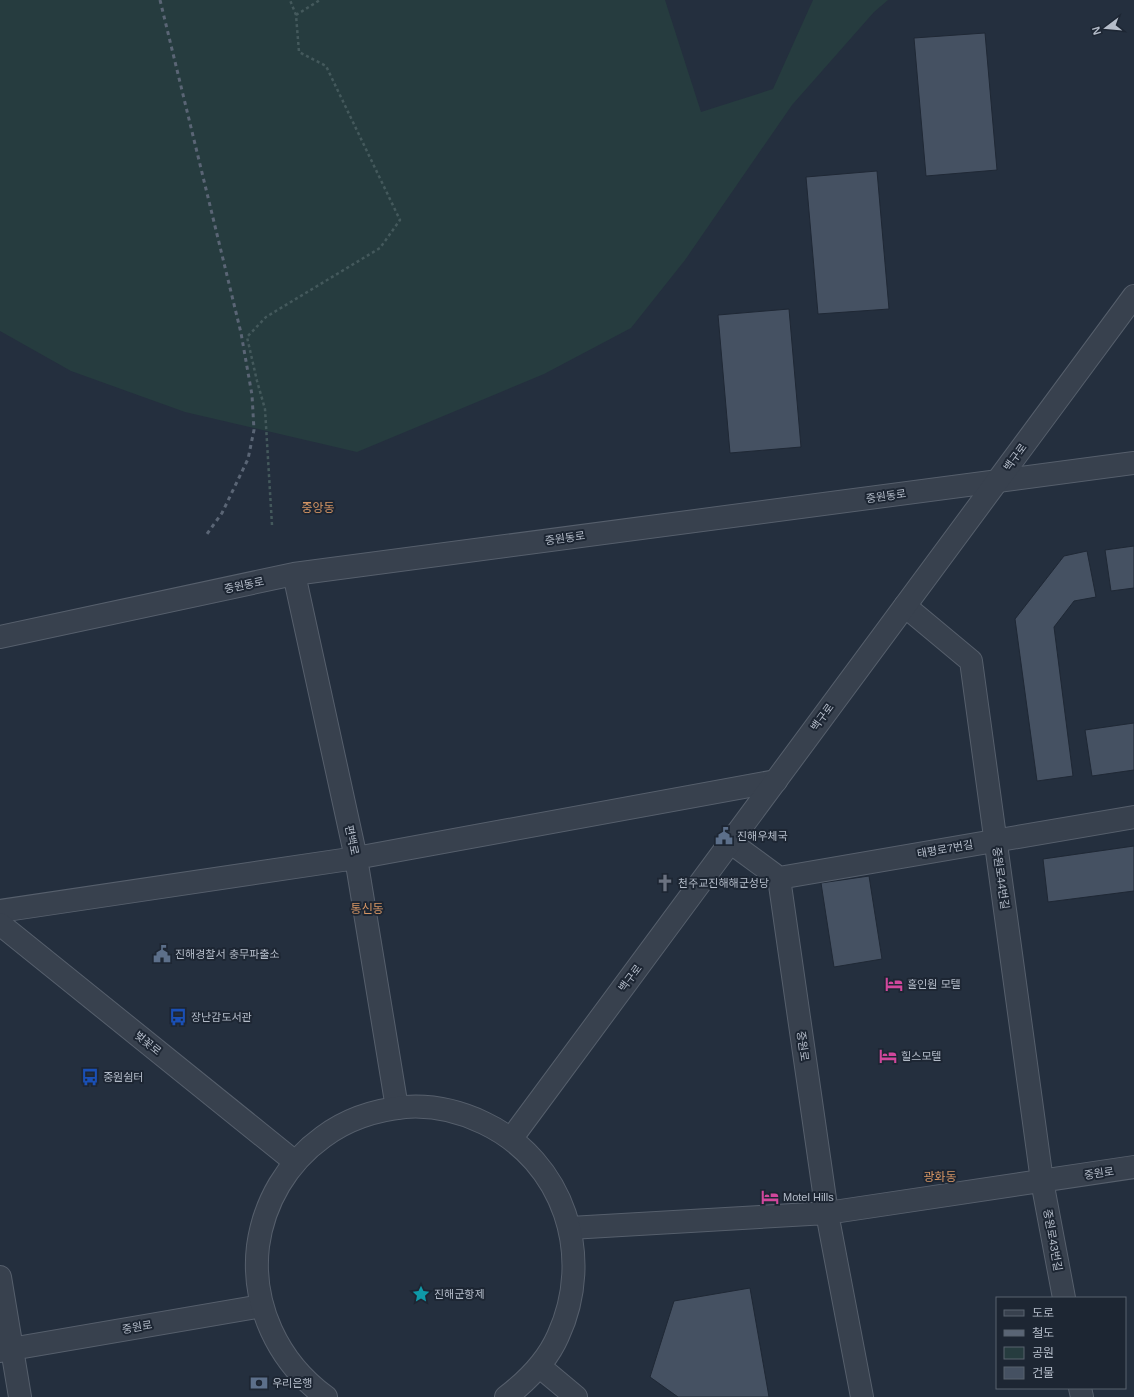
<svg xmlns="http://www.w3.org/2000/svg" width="1134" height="1397" font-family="Arial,'Noto Sans KR',sans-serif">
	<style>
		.green { fill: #263c3f }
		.building { fill: #455162; stroke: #1f2835 }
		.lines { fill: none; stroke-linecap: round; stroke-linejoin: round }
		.minor-casing { stroke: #565f6c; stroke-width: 24 }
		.tertiary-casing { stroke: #565f6c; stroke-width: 24 }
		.path { stroke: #44595c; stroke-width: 2.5; stroke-dasharray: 3 3; stroke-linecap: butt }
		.minor { stroke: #38414e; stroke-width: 22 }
		.tertiary { stroke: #38414e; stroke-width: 22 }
		.rail { stroke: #5a6575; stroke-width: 3; stroke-dasharray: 4 4; stroke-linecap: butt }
		.labels { text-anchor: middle; stroke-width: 4; stroke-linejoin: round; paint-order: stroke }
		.street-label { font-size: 11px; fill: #b4bcc9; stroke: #1d2633 }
		.poi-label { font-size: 11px; fill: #b4bcc9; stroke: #1d2633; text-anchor: start }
		.neighbourhood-label { font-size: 12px; fill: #d59563; stroke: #1d2633 }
	</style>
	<rect width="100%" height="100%" fill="#242f3e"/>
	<path class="green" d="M 0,0 L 665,0 L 701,112 L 773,89 L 813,0 L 888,0 L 874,12 L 792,105 L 685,260 L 631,328 L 544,374 L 357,452 L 185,412 L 71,371 L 0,331 Z"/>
	<path class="building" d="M 985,33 L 997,170 L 926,176 L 914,38 Z
		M 877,171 L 889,309 L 818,314 L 806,177 Z
		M 789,309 L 801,447 L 730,453 L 718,315 Z
		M 1134,546 L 1134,588 L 1111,591 L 1105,550 Z
		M 1087,551 L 1096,597 L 1074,601 L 1054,627 L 1073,776 L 1037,781 L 1015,619 L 1064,556 Z
		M 1134,723 L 1134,770 L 1092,776 L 1085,730 Z
		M 1134,846 L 1134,891 L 1048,902 L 1043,859 Z
		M 869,876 L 882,959 L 834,967 L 821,883 Z
		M 750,1288 L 769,1397 L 678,1397 L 650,1377 L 674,1301 Z"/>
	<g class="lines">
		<g class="minor-casing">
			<path id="minor" d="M 294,574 L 356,858 L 397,1108
				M 905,606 L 971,661 L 1042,1181 L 1064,1298
				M 0,637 L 294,574 L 1134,463
				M 730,842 L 779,878
				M 779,878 L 827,1213 L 862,1397
				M 779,878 L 1134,817
				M 0,911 L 356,858 L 776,781
				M 570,1228 L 827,1213 L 1134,1167
				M 0,1277 L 20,1397
				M 0,1351 L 262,1306
				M 1080,1388 L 1082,1397"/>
		</g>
		<g class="tertiary-casing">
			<path id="tertiary" d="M 0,924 L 295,1162
				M 511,1139 L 1134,296
				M 539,1366 L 576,1397
				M 326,1397 C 278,1362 251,1305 258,1246 C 264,1202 287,1163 323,1137 C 347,1119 375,1110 405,1107 C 432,1105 459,1111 484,1123 C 564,1161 595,1256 558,1336 C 547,1361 527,1381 506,1397"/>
		</g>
		<path class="path" d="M 296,15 L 320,0
			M 272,525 L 265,409 L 257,381 L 247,337 L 266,317 L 380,248 L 400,220 L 326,66 L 299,52 L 296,15 L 290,0"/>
		<use href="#minor" class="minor"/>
		<use href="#tertiary" class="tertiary"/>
		<path class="rail" d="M 160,0 L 241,333 L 252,395 L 254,430 L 248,459 L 222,513 L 207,534"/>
	</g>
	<defs>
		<g id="civic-bare" transform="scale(1.38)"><path d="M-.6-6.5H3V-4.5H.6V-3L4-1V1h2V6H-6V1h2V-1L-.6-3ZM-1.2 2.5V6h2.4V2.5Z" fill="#5c6f8a" stroke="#1d2633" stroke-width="2.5" paint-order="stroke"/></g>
		<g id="church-bare" transform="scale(1.38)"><path d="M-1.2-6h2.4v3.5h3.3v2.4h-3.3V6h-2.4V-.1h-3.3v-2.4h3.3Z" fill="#6b7280" stroke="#1d2633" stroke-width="2.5" paint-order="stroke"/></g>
		<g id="hotel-bare" transform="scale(1.38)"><path d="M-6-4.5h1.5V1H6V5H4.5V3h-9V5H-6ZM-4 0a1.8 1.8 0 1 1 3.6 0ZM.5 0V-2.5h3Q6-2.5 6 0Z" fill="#d1479c" stroke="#1d2633" stroke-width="2.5" paint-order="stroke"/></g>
		<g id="bus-bare" transform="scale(1.38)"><path d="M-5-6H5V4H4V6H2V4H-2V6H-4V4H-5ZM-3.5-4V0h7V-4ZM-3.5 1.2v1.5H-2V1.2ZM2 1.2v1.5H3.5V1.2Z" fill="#1a4fb4" stroke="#1d2633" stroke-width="2.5" paint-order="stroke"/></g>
		<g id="sight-bare" transform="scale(1.38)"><path d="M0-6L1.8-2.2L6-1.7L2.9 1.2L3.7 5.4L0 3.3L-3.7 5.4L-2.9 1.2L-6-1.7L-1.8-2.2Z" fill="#0f9aa8" stroke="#1d2633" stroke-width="2.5" paint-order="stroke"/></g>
		<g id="bank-bare" transform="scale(1.38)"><path d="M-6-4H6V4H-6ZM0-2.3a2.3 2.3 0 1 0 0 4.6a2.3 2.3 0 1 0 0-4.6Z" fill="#5c6f8a" stroke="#1d2633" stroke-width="2.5" paint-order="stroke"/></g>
	</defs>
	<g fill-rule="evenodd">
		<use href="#civic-bare" x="724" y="836"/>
		<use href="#church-bare" x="665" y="883"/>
		<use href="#civic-bare" x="162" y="954"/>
		<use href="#hotel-bare" x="894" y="984"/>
		<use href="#bus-bare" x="178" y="1017"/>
		<use href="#hotel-bare" x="888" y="1056"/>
		<use href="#bus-bare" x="90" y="1077"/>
		<use href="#hotel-bare" x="770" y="1197"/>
		<use href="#sight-bare" x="421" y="1294"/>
		<use href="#bank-bare" x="259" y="1383"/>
	</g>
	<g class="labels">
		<g class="street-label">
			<text transform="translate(1015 457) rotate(-54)" y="4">백구로</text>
			<text transform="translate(886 496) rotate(-8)" y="4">중원동로</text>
			<text transform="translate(565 538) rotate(-8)" y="4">중원동로</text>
			<text transform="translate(244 585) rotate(-12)" y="4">중원동로</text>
			<text transform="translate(822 717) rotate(-54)" y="4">백구로</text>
			<text transform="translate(352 840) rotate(78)" y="4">편백로</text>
			<text transform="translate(945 849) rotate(-10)" y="4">태평로7번길</text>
			<text transform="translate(1001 878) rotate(82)" y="4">중원로44번길</text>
			<text transform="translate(630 978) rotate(-53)" y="4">백구로</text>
			<text transform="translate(148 1043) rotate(39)" y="4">벚꽃로</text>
			<text transform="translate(803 1046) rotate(82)" y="4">중원로</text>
			<text transform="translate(1099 1173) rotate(-9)" y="4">중원로</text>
			<text transform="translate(1053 1240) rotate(80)" y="4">중원로43번길</text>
			<text transform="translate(137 1327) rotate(-10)" y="4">중원로</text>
		</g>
		<g class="poi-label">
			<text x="737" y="840">진해우체국</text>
			<text x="678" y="887">천주교진해해군성당</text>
			<text x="175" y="958">진해경찰서 충무파출소</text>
			<text x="907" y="988">홀인원 모텔</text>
			<text x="191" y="1021">장난감도서관</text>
			<text x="901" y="1060">힐스모텔</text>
			<text x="103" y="1081">중원쉼터</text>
			<text x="783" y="1201">Motel Hills</text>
			<text x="434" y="1298">진해군항제</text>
			<text x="272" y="1387">우리은행</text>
		</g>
		<g class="neighbourhood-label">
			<text x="318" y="512">중앙동</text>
			<text x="367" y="913">통신동</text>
			<text x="940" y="1181">광화동</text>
		</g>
	</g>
	<rect x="996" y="1297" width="130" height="92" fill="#1d2633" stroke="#59626f"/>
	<rect x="1004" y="1310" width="20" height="6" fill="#38414e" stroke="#59626f"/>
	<text x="1032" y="1317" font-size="12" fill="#b4bcc9">도로</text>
	<rect x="1004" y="1330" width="20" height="6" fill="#5a6575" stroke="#59626f"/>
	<text x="1032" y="1337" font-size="12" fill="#b4bcc9">철도</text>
	<rect x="1004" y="1347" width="20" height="12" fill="#263c3f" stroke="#59626f"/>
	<text x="1032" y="1357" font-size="12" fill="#b4bcc9">공원</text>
	<rect x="1004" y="1367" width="20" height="12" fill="#455162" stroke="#59626f"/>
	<text x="1032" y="1377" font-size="12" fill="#b4bcc9">건물</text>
	<g transform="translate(1106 28) rotate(254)" stroke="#1d2633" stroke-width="3" paint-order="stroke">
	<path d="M0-3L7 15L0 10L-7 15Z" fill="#b4bcc9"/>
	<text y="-6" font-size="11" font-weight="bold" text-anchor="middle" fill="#b4bcc9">N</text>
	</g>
</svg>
